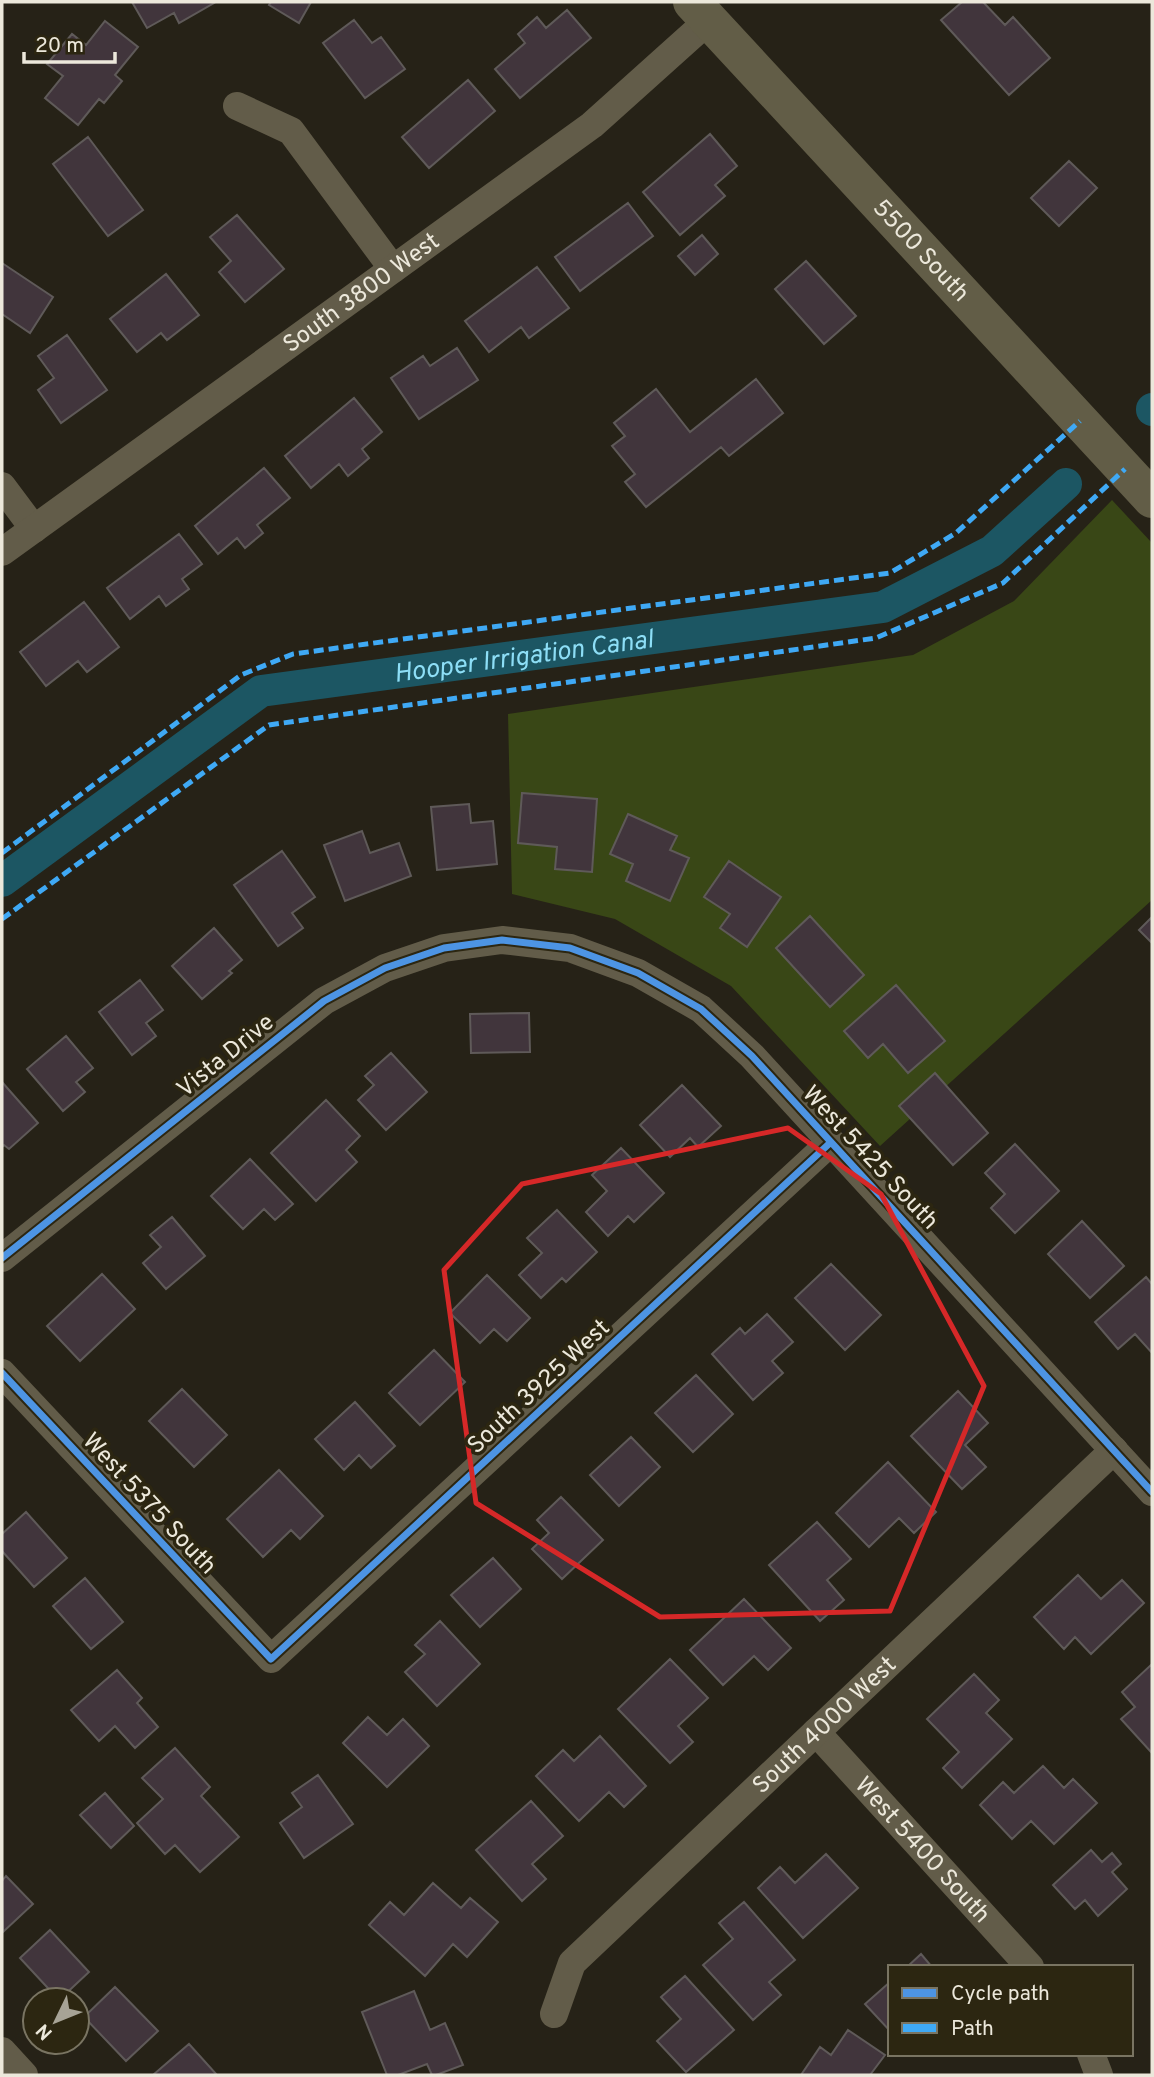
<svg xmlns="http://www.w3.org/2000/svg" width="1154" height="2077" font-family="Overpass,sans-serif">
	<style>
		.green { fill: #394716 }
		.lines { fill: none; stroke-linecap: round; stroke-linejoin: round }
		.canal { stroke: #1c5663; stroke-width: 32 }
		.building { fill: #41353c; stroke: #5f5a59; stroke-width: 2 }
		.street { stroke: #625c49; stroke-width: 28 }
		.secondary { stroke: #625d47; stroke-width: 38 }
		.quiet { stroke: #3fa9f5; stroke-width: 5; stroke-dasharray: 10 5; stroke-linecap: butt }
		.cycleway-casing { stroke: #2c2611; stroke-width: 11 }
		.cycleway { stroke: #4d94e3; stroke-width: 7 }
		.marked { fill: none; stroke: #d62828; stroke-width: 5; stroke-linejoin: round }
		.labels { text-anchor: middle; stroke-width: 7; stroke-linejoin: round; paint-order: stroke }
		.street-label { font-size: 24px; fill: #ece8db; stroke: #2c2611 }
		.water-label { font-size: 26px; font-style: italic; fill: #8ddef6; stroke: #2c2611 }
	</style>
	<rect width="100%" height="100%" fill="#262217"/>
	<path class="green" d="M 1112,500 L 1152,543 L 1152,900 L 880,1146 L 731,986 L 615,919 L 512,894 L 508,714 L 913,655 L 1014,601 Z"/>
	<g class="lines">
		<g class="canal">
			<path d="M 1152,410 L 1152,409"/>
			<path id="s1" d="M 2,881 L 261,691 L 883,607 L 992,551 L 1066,484"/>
		</g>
	</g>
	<path class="building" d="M 132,2 L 213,2 L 214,3 L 179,23 L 174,13 L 147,28 Z
		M 271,2 L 311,2 L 299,23 L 269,5 Z
		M 962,2 L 983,2 L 1005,25 L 1013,17 L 1050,58 L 1009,95 L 941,20 Z
		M 567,10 L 591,38 L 520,98 L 495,69 L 525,43 L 518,34 L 537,17 L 546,28 Z
		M 354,20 L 372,43 L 381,37 L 405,69 L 365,98 L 323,43 Z
		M 105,21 L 138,47 L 115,75 L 122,81 L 104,103 L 99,99 L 78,125 L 45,98 L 63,76 L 47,64 L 72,34 L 86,45 Z
		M 468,80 L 495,111 L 429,168 L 402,137 Z
		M 710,134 L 737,166 L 715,185 L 725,196 L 680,235 L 643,192 Z
		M 88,137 L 143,210 L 108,236 L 53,164 Z
		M 1069,161 L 1097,188 L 1059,226 L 1031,198 Z
		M 628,203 L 653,236 L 580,291 L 555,257 Z
		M 237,215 L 284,269 L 245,302 L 219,272 L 231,261 L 210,237 Z
		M 702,235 L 718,254 L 695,275 L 678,256 Z
		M 806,261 L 856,316 L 824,344 L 775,289 Z
		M 2,263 L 53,297 L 30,333 L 2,314 Z
		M 537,267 L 569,308 L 529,338 L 521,327 L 489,352 L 465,321 Z
		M 166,274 L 199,315 L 167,340 L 161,333 L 137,352 L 110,319 Z
		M 67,335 L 107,390 L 61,423 L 38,390 L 54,378 L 38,356 Z
		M 457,348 L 478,380 L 419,419 L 391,378 L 423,356 L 430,366 Z
		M 756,379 L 783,413 L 729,456 L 721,447 L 646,507 L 625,482 L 635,474 L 612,446 L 625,436 L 614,423 L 656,389 L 690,432 Z
		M 354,398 L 382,432 L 362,449 L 369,458 L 348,476 L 339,464 L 311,488 L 285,456 Z
		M 264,468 L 290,498 L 257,525 L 263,533 L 245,548 L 237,538 L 218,554 L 195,526 Z
		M 179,534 L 202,564 L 182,579 L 189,589 L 166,606 L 159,596 L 130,619 L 107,588 Z
		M 84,602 L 119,647 L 87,672 L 78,661 L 46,686 L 20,652 Z
		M 522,793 L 597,799 L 592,872 L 555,869 L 557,847 L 518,843 Z
		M 469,804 L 471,823 L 493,821 L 497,864 L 437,870 L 431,807 Z
		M 628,814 L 677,836 L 670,850 L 689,858 L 670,901 L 626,881 L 633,864 L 610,854 Z
		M 362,831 L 370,853 L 399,843 L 411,876 L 345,901 L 324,845 Z
		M 282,851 L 315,897 L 292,913 L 303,928 L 278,946 L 234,885 Z
		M 729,861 L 781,897 L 747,947 L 720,928 L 730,914 L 704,897 Z
		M 810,916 L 864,975 L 830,1007 L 776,948 Z
		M 1152,917 L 1152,943 L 1139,930 Z
		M 214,928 L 242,960 L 229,971 L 232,973 L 202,999 L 172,966 Z
		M 140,980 L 163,1010 L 146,1023 L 156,1036 L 132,1055 L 99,1012 Z
		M 896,985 L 945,1041 L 908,1073 L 883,1044 L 868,1058 L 844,1031 Z
		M 529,1013 L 530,1052 L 471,1053 L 470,1014 Z
		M 66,1036 L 93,1068 L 76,1082 L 85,1092 L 63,1111 L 27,1069 Z
		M 391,1053 L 427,1092 L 386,1130 L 358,1100 L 374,1085 L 365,1076 Z
		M 935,1073 L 988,1133 L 953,1165 L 899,1106 Z
		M 2,1082 L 38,1123 L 9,1149 L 4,1145 L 2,1147 Z
		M 682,1085 L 721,1126 L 698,1147 L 690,1138 L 670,1157 L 640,1125 Z
		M 326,1100 L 360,1136 L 346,1150 L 357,1162 L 316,1201 L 271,1153 Z
		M 1015,1144 L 1059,1191 L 1015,1233 L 991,1208 L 1005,1194 L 985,1173 Z
		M 621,1148 L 664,1193 L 634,1222 L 628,1216 L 608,1236 L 586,1212 L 607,1191 L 592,1175 Z
		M 250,1159 L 293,1204 L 275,1220 L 264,1209 L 243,1229 L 211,1196 Z
		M 557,1210 L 597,1252 L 566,1282 L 562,1278 L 541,1298 L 519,1275 L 542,1253 L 527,1238 Z
		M 172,1217 L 205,1256 L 166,1289 L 143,1263 L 161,1247 L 150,1235 Z
		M 1082,1221 L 1124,1266 L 1090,1298 L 1048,1254 Z
		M 831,1264 L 881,1315 L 845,1350 L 795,1298 Z
		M 102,1274 L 135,1309 L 80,1361 L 47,1326 Z
		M 487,1275 L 530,1318 L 507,1341 L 494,1329 L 480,1343 L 450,1313 Z
		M 1146,1277 L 1152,1284 L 1152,1353 L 1135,1334 L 1118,1349 L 1095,1322 Z
		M 767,1314 L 793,1342 L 772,1361 L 783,1373 L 753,1400 L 712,1354 L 740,1328 L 745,1334 Z
		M 434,1350 L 465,1382 L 420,1425 L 389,1393 Z
		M 696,1375 L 733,1414 L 693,1452 L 655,1413 Z
		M 182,1389 L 227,1435 L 194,1467 L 149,1421 Z
		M 958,1391 L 988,1423 L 965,1445 L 986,1467 L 962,1489 L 911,1436 Z
		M 355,1402 L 395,1446 L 371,1468 L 359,1455 L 344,1470 L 315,1439 Z
		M 631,1437 L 660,1467 L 619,1506 L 590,1475 Z
		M 888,1462 L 936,1512 L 914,1533 L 899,1518 L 869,1547 L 836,1513 Z
		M 279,1470 L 323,1516 L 300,1539 L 291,1530 L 263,1557 L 227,1519 Z
		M 561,1497 L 603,1540 L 562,1579 L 532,1549 L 549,1533 L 537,1520 Z
		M 26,1512 L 67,1558 L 34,1587 L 2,1551 L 2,1534 Z
		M 817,1522 L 851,1559 L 827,1580 L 844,1600 L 820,1621 L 769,1565 Z
		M 493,1558 L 521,1589 L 480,1627 L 451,1595 Z
		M 1078,1575 L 1101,1599 L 1122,1580 L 1144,1603 L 1091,1654 L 1075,1637 L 1064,1649 L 1034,1617 Z
		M 85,1578 L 123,1622 L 91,1649 L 53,1606 Z
		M 744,1599 L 791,1648 L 768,1670 L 754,1656 L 723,1685 L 690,1650 Z
		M 440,1621 L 480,1664 L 437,1706 L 405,1672 L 425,1654 L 415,1645 Z
		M 670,1659 L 708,1698 L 678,1726 L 693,1742 L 670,1763 L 618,1709 Z
		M 1152,1664 L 1152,1751 L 1151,1752 L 1121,1719 L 1135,1707 L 1122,1692 Z
		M 117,1670 L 142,1698 L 137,1703 L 158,1727 L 135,1748 L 115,1726 L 99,1741 L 71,1710 Z
		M 974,1674 L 999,1700 L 986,1713 L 1012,1739 L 962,1788 L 943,1768 L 959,1752 L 927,1719 Z
		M 368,1717 L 387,1735 L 403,1719 L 429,1746 L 387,1787 L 343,1743 Z
		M 600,1736 L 646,1786 L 624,1807 L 609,1792 L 579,1821 L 536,1776 L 563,1750 L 574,1761 Z
		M 175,1748 L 210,1787 L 201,1796 L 239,1837 L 200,1872 L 175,1845 L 165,1854 L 137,1823 L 163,1799 L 142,1778 Z
		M 1043,1766 L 1064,1788 L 1073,1779 L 1097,1803 L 1054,1844 L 1031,1821 L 1012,1839 L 980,1805 L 1003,1782 L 1014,1793 Z
		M 318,1775 L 353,1824 L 304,1858 L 280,1823 L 302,1807 L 292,1793 Z
		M 105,1793 L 134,1826 L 111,1848 L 80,1815 Z
		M 531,1801 L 563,1836 L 532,1864 L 546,1879 L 522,1901 L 476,1850 Z
		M 1091,1850 L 1102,1862 L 1112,1853 L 1121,1864 L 1112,1872 L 1127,1889 L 1098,1916 L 1085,1900 L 1075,1909 L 1053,1885 Z
		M 826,1854 L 858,1888 L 803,1938 L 758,1888 L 780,1867 L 795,1883 Z
		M 6,1876 L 33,1904 L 3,1932 L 2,1881 Z
		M 433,1883 L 461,1908 L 470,1898 L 498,1922 L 467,1957 L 453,1944 L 425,1976 L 369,1925 L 390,1902 L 404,1915 Z
		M 744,1902 L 795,1960 L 769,1982 L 781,1995 L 753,2020 L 703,1965 L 733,1939 L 719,1923 Z
		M 50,1930 L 89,1972 L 59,2000 L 20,1958 Z
		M 921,1954 L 932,1967 L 907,1967 Z
		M 685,1976 L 734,2030 L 686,2072 L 657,2041 L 681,2019 L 661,1997 Z
		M 890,1982 L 890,2031 L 865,2004 Z
		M 115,1987 L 158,2031 L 126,2061 L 84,2017 Z
		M 414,1991 L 430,2030 L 445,2023 L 463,2065 L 436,2075 L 432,2075 L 427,2064 L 398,2075 L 387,2075 L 362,2012 Z
		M 848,2030 L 885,2055 L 870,2075 L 801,2075 L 820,2047 L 831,2055 Z
		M 189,2044 L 217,2075 L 153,2075 Z"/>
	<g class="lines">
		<g class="street">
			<path d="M 237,106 L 291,131 L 393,269"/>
			<path d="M 2,486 L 34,529"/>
			<path id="s2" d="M 2,552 L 592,125 L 709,20"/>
			<path d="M 2,1258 L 324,1001 L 385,968 L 444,948 L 502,940 L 570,948 L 638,973 L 701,1009 L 752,1056 L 1152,1492"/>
			<path d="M 2,1373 L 271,1659 L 831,1142"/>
			<path id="s3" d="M 816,1732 L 1030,1967"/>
			<path id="s4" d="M 554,2014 L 572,1963 L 1114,1450"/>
			<path d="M 2,2051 L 24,2075"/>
			<path d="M 1091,2054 L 1099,2075"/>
		</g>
		<path class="secondary" id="s5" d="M 692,2 L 1152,499"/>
		<path class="quiet" d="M 2,853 L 241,675 L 293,654 L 890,573 L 956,533 L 1080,421
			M 2,919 L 269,725 L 876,638 L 1003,583 L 1125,469"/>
		<g class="cycleway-casing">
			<path id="cycleway" d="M 2,1258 L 324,1001 L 385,968 L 444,948 L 502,940 L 570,948 L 638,973 L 701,1009 L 752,1056 L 1152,1492
				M 2,1373 L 271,1659 L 831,1142"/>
		</g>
		<use href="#cycleway" class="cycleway"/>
	</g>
	<path class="marked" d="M 788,1128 L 881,1194 L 984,1386 L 890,1611 L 660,1617 L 476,1503 L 444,1270 L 522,1184 Z"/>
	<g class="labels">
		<g class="street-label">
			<text dy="8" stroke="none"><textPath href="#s5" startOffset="338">5500 South</textPath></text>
			<text dy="8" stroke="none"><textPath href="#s2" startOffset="443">South 3800 West</textPath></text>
			<text transform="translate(225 1055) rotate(-39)" y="8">Vista Drive</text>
			<text transform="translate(871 1157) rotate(47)" y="8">West 5425 South</text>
			<text transform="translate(538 1386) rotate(-43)" y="8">South 3925 West</text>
			<text transform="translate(150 1503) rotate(47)" y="8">West 5375 South</text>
			<text dy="8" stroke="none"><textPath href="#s4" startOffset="401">South 4000 West</textPath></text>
			<text dy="8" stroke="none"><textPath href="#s3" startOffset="159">West 5400 South</textPath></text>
		</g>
		<g class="water-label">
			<text dy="9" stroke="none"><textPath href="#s1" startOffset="586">Hooper Irrigation Canal</textPath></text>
		</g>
	</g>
	<rect width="1154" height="2077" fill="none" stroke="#ece8db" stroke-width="7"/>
	<rect x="888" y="1965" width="245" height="91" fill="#2c2611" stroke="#797462" stroke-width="2"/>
	<rect x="902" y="1988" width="35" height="10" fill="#4d94e3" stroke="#797462" stroke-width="2"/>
	<text x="951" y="2000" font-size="21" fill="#ece8db">Cycle path</text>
	<rect x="902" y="2023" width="35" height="10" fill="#3fa9f5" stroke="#797462" stroke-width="2"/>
	<text x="951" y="2035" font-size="21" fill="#ece8db">Path</text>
	<g transform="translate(56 2021) rotate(227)"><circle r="33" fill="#2c2611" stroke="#797462" stroke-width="2"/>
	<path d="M0-5L12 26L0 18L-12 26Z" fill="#a7a396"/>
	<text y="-10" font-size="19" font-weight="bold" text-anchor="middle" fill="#ece8db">N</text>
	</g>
	<path d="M24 52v10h91v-10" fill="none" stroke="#ece8db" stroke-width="3.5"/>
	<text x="35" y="52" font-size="21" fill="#ece8db" stroke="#2c2611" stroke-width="5" paint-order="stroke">20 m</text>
</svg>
